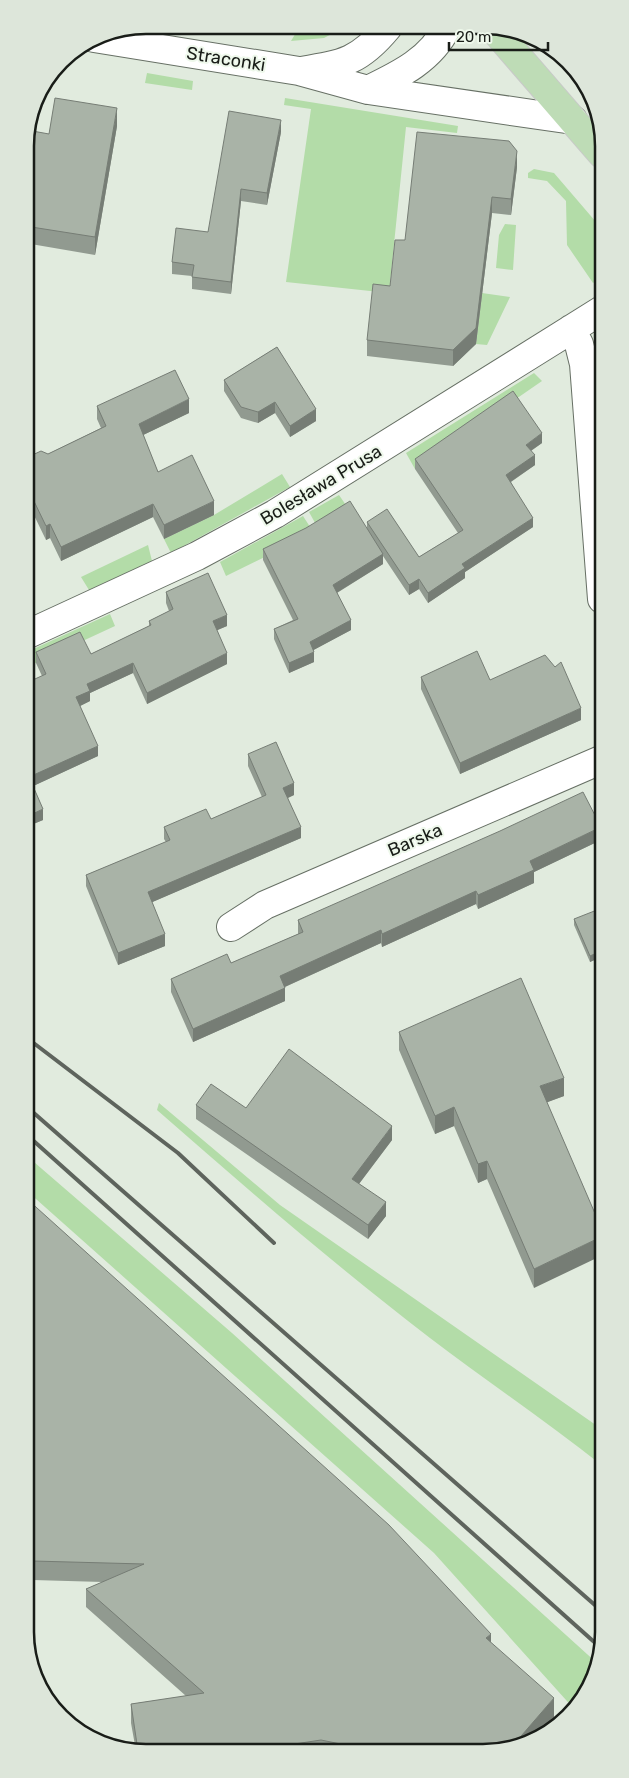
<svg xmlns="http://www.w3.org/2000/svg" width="629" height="1778" font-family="Rubik,sans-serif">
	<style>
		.green { fill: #b3dca8 }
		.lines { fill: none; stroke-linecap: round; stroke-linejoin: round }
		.minor-casing { stroke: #677065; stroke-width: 30 }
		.major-casing { stroke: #c8c9c8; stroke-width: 30 }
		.minor { stroke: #fff; stroke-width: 28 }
		.major { stroke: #bedcb6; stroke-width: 28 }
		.rail { stroke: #5e645d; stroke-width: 4 }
		.wall { fill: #919a90 }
		.shaded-wall { fill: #767d75 }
		.building { fill: #a9b3a7; stroke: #767d75 }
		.labels { text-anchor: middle; stroke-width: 4; stroke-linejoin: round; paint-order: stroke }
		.street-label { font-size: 18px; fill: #191d18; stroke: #eef8eb }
		.rim { fill: none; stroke: #191d18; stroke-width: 2.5 }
	</style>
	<rect width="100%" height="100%" fill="#e1ebde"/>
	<path class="green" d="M 174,25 L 207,25 L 211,26 L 209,31 Z
		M 300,26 L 347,26 L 324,38 L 291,41 Z
		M 147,73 L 193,81 L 192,90 L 145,83 Z
		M 285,98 L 458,126 L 457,133 L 406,127 L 389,293 L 286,282 L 311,109 L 284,105 Z
		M 534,169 L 554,173 L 602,229 L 602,276 L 593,283 L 567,245 L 566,201 L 547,181 L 528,178 L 528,173 Z
		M 505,224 L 516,225 L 513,270 L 496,268 L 499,235 Z
		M 482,293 L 510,297 L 487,345 L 476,344 Z
		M 534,373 L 542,381 L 415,469 L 406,453 Z
		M 282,474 L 290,487 L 171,553 L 164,539 L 214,515 Z
		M 339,495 L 350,511 L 319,530 L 309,512 Z
		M 303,516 L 314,533 L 226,576 L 220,562 Z
		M 148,545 L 152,561 L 89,590 L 81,577 Z
		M 110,614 L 115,626 L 33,664 L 29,651 Z
		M 159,1103 L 280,1205 L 603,1430 L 604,1467 C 547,1422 488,1382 430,1338 C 336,1266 246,1188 157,1110 Z
		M 27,1156 L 232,1333 L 598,1664 L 595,1678 L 575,1710 L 434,1553 L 27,1191 Z"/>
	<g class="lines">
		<g class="minor-casing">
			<path id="minor" d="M 94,38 L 299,71 L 368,90 L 573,120
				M 301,71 C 344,64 360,61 388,27
				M 368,90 C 399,75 431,60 447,27
				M 571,329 L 579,344 L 584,364 L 602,599
				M 26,635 L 197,556 L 275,514 L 602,310
				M 231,927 L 265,905 L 603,759"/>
		</g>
		<g class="major-casing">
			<path id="major" d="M 492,27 L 602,154"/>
		</g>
		<use href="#minor" class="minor"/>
		<use href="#major" class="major"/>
		<path class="rail" d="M 27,1038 L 178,1153 L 274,1243
			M 27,1107 L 604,1613
			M 27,1135 L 602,1649"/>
	</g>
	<path class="wall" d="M 117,126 L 95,255 L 25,243 L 25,138 L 49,134 Z
		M 281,132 L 267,205 L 241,201 L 231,294 L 192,289 L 192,276 L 172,274 L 172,262 L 208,232 Z
		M 517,167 L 511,215 L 492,213 L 476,344 L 453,366 L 367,356 L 367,340 L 390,286 L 405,240 Z
		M 277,347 L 316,421 L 290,437 L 275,413 L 258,423 L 241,418 L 224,391 L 224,380 Z
		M 97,406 L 189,413 L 143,435 L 158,472 L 214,515 L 164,539 L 153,517 L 61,561 L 50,538 L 46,540 L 30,507 L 30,496 L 26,487 L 26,458 L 48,454 L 101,428 L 97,419 Z
		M 542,443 L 531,451 L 535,465 L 511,482 L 533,527 L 465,572 L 465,578 L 428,603 L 419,589 L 409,595 L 383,556 L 383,564 L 337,593 L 351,630 L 313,650 L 314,662 L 289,673 L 274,639 L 274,629 L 293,620 L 263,560 L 263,549 L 367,528 L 367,522 L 419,557 L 458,533 L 415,469 L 415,459 Z
		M 166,592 L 227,626 L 217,630 L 227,664 L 147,704 L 133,673 L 90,693 L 90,701 L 80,706 L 98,756 L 33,786 L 43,820 L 26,827 L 42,676 L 36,663 L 36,652 L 91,654 L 149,626 L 149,621 L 169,611 L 166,603 Z
		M 421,677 L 490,680 L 581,720 L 460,774 L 421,689 Z
		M 248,754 L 294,795 L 288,798 L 301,838 L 152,902 L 165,946 L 118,965 L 86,886 L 86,875 L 166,842 L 164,839 L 164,827 L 211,819 L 262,797 L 248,766 Z
		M 601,840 L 534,872 L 534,883 L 478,909 L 476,904 L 382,947 L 381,943 L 285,987 L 285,1001 L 193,1042 L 171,992 L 171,979 L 231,963 L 298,934 L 298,920 Z
		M 603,911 L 603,956 L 590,962 L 574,925 L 574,919 Z
		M 399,1032 L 564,1096 L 547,1102 L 534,1288 L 487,1179 L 478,1183 L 454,1126 L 435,1134 L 399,1050 Z
		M 196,1105 L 246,1108 L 392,1140 L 359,1184 L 386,1216 L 368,1239 L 196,1119 Z
		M 27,1199 L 491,1643 L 554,1717 L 533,1741 L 507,1751 L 136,1751 L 131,1723 L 131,1704 L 186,1696 L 86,1607 L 86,1589 L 103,1582 L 33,1580 L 33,1561 L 27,1560 Z"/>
	<path class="shaded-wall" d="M 117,108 L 117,126 L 95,255 L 95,237 Z
		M 281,120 L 281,132 L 267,205 L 267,193 Z
		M 517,151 L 517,167 L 511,215 L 511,199 Z
		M 241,189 L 241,201 L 231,294 L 231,282 Z
		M 492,197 L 492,213 L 476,344 L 453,366 L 453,350 Z
		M 189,399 L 189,413 L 139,437 L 139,424 Z
		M 275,402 L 275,413 L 258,423 L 258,412 Z
		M 316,409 L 316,421 L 290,437 L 290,426 Z
		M 542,433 L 542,443 L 526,454 L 526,445 Z
		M 535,455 L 535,465 L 506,485 L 506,475 Z
		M 214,501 L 214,515 L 164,539 L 164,525 Z
		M 153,504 L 153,517 L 61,561 L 61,547 Z
		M 533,518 L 533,527 L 465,572 L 465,578 L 428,603 L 428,593 L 462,564 Z
		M 50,524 L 50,538 L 46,540 L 46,526 Z
		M 383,554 L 383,564 L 333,595 L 333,585 Z
		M 419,579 L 419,589 L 409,595 L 409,585 Z
		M 227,615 L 227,626 L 213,632 L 213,621 Z
		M 351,620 L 351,630 L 310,652 L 310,642 Z
		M 314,652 L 314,662 L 289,673 L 289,663 Z
		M 227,653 L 227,664 L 147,704 L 147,693 Z
		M 133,663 L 133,673 L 90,693 L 90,701 L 76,708 L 76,697 L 87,684 Z
		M 581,708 L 581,720 L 460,774 L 460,763 Z
		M 98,746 L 98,756 L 29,788 L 29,777 Z
		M 294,783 L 294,795 L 283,800 L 283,788 Z
		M 43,809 L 43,820 L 26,827 L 26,817 Z
		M 301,827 L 301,838 L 148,904 L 148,892 Z
		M 601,827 L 601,840 L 534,872 L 534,883 L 478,909 L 478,895 L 530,861 Z
		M 476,891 L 476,904 L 382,947 L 382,934 Z
		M 381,930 L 381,943 L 280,989 L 280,976 Z
		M 165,934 L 165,946 L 118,965 L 118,953 Z
		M 603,950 L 603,956 L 590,962 L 590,956 Z
		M 285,988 L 285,1001 L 193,1042 L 193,1029 Z
		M 564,1078 L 564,1096 L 540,1105 L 540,1086 Z
		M 454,1107 L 454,1126 L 435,1134 L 435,1116 Z
		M 392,1126 L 392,1140 L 352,1193 L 352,1179 Z
		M 487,1161 L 487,1179 L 478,1183 L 478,1164 Z
		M 386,1202 L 386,1216 L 368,1239 L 368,1225 Z
		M 603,1236 L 603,1255 L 534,1288 L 534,1269 Z
		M 491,1634 L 491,1652 L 486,1638 Z
		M 554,1698 L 554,1717 L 533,1741 L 509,1750 Z"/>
	<path class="building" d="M 55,98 L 117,108 L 95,237 L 25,226 L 25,138 L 27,130 L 49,134 Z
		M 229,111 L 281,120 L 267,193 L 241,189 L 231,282 L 192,277 L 194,265 L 172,262 L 176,228 L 208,232 Z
		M 417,132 L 509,141 L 517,151 L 511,199 L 492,197 L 476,328 L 453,350 L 367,340 L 373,284 L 390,286 L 395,240 L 405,240 Z
		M 277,347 L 316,409 L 290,426 L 275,402 L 258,412 L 241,407 L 224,380 Z
		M 175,370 L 189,399 L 139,424 L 158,472 L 192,455 L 214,501 L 164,525 L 153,504 L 61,547 L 50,524 L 46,526 L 30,493 L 34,491 L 26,473 L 26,458 L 41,451 L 48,454 L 106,426 L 97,406 Z
		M 513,391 L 542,433 L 526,445 L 535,455 L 506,475 L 533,518 L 462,564 L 465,568 L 428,593 L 419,579 L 409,585 L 367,522 L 387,509 L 419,557 L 463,530 L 415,459 Z
		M 350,501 L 383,554 L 333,585 L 351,620 L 310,642 L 314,652 L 289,663 L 274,629 L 298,619 L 263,549 L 306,528 Z
		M 208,573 L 227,615 L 213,621 L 227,653 L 147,693 L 133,663 L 87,684 L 90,691 L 76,697 L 98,746 L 29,777 L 43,809 L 26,817 L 26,683 L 46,674 L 36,652 L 80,632 L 91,654 L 151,625 L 149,621 L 173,609 L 166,592 Z
		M 477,651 L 490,680 L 545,655 L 555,667 L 561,662 L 581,708 L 460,763 L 421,677 Z
		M 276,742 L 294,783 L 283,788 L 301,827 L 148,892 L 165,934 L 118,953 L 86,875 L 170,840 L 164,827 L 206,809 L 211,819 L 266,795 L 248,754 Z
		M 583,792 L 601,827 L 530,861 L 534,870 L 478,895 L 476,891 L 382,934 L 381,930 L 280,976 L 285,988 L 193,1029 L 171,979 L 227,954 L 231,963 L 303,932 L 298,920 L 500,831 Z
		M 602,908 L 603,911 L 603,950 L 590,956 L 574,919 Z
		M 521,978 L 564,1078 L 540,1086 L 603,1232 L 603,1236 L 534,1269 L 487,1161 L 478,1164 L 454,1107 L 435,1116 L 399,1032 Z
		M 289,1049 L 392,1126 L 352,1179 L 386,1202 L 368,1225 L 196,1105 L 211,1084 L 246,1108 Z
		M 27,1199 L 389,1525 L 491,1634 L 486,1638 L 554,1698 L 509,1750 L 507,1751 L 375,1751 L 321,1740 L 248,1751 L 138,1751 L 131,1704 L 204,1693 L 86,1589 L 144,1564 L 33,1561 L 34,1542 L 27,1542 Z
		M 27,1645 L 51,1700 L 27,1656 Z"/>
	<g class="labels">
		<g class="street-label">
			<text transform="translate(226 59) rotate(9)" y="6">Straconki</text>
			<text transform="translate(321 485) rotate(-31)" y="6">Bolesława Prusa</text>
			<text transform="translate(415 840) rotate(-23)" y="6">Barska</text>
		</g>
	</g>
	<path d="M0 0H629V1778H0ZM146 34H483A112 112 0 0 1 595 146V1632A112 112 0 0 1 483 1744H146A112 112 0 0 1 34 1632V146A112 112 0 0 1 146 34Z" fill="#dde6da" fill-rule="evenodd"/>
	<path class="rim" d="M146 34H483A112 112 0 0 1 595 146V1632A112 112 0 0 1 483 1744H146A112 112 0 0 1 34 1632V146A112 112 0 0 1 146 34Z"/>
	<path d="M449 42v8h99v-8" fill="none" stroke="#191d18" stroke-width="2.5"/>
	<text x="456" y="42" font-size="15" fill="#191d18" stroke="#eef8eb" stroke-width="4" paint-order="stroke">20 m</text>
</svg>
